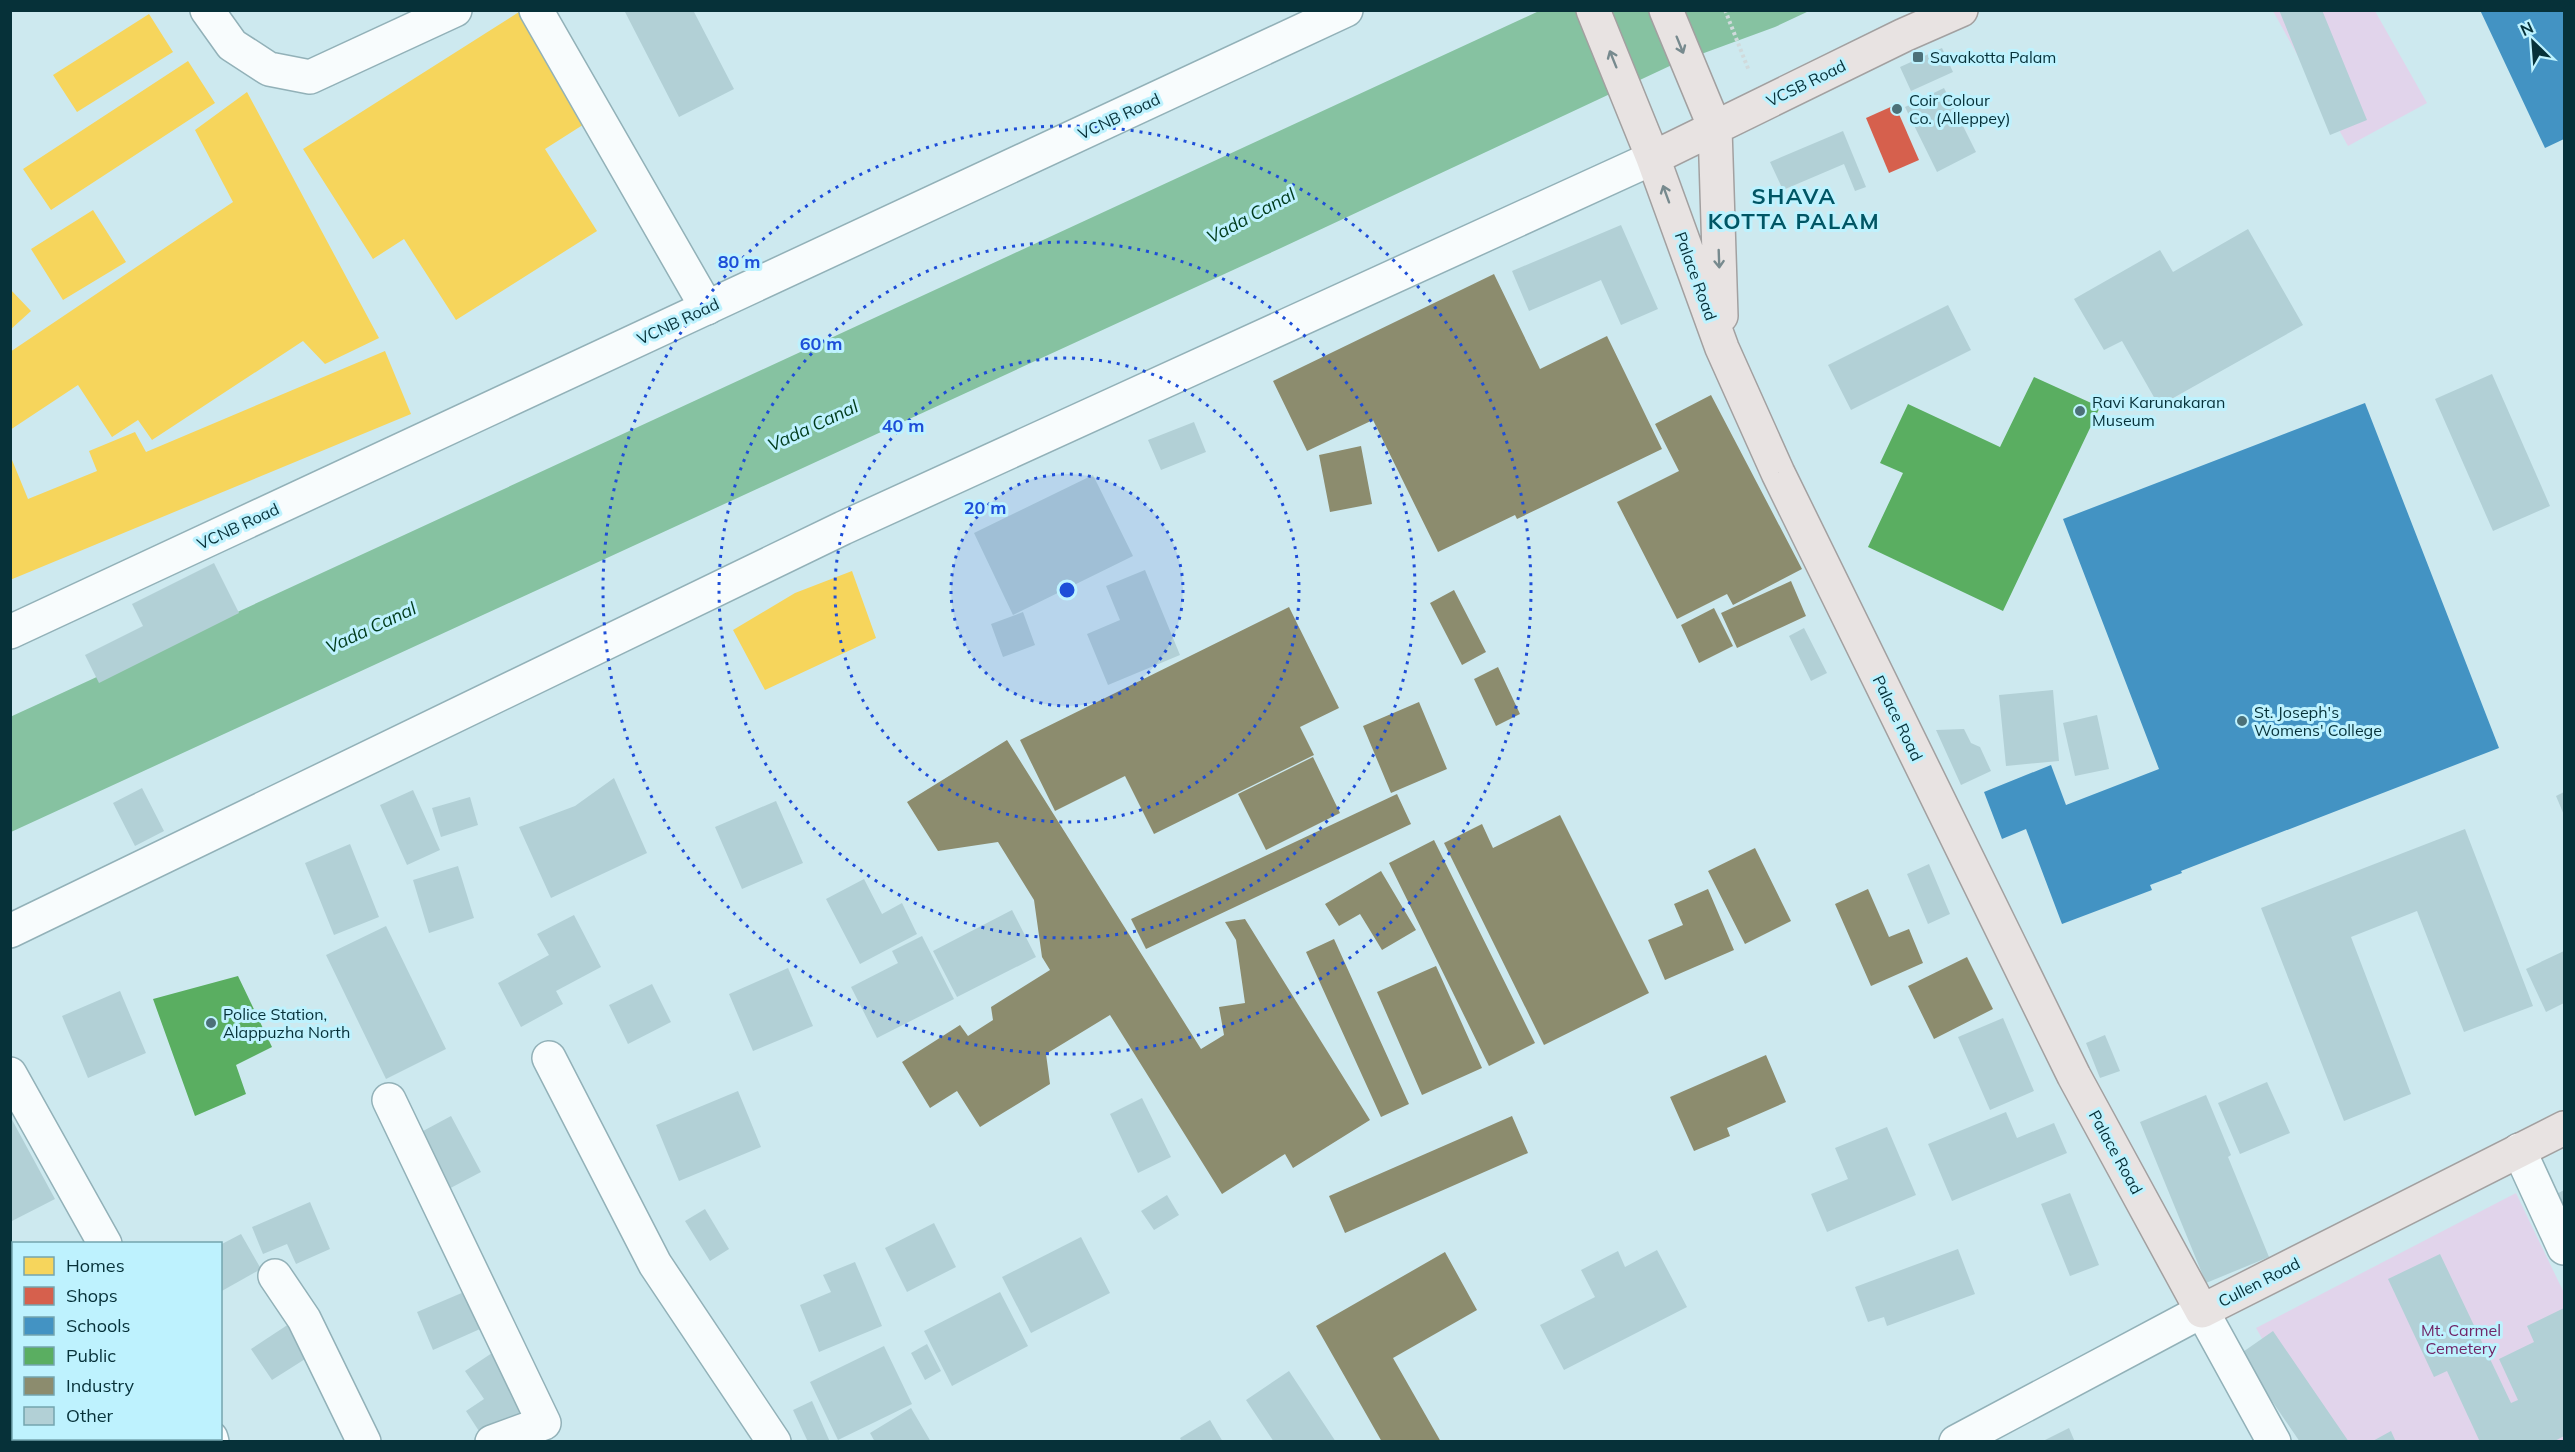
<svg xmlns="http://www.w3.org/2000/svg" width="2575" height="1452" font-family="Mulish,sans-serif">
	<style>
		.green { fill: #e1d4eb }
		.water { fill: #86c2a1 }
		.homes { fill: #f6d55c }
		.shops { fill: #d6604d }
		.schools { fill: #4393c3 }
		.public { fill: #5aae61 }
		.industry { fill: #8c8c6e }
		.building { fill: #b2d0d6 }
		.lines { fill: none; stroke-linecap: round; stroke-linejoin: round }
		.street-casing { stroke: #92b1b8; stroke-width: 36 }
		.secondary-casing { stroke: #92b1b8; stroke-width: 36 }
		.primary-casing { stroke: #a2a0a0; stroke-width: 36 }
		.path { stroke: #d0dadc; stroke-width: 4; stroke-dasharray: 3 3; stroke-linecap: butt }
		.street { stroke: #f8fcfd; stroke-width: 33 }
		.secondary { stroke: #f8fcfd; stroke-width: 33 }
		.primary { stroke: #e8e3e2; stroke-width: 33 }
		.oneway { stroke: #778a8e }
		.ring { fill: none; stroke: #1d4ed8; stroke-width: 3; stroke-dasharray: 3 6 }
		.poi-dot { fill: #4c7179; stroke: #bef2fe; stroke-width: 2 }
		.labels { text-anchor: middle; stroke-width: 6; stroke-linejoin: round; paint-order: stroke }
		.poi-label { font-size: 16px; fill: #063139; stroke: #bef2fe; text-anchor: start }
		.street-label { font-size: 16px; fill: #063139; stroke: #bef2fe }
		.park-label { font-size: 16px; fill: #702567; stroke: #bef2fe }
		.water-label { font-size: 18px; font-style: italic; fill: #003b1b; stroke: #bef2fe }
		.district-label { font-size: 22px; font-weight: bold; letter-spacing: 1.5px; fill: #005665; stroke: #bef2fe }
		.centre { fill: #1d4ed8; stroke: #bef2fe; stroke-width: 3 }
		.ring-label { font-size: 18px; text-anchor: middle; font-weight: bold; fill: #1d4ed8; stroke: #bef2fe; stroke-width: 6; stroke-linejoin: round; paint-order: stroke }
	</style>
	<rect width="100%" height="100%" fill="#cde9ef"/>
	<path class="green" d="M 2273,11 L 2375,11 L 2427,103 L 2348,146 Z
		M 2516,1193 L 2564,1293 L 2564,1441 L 2321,1441 L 2256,1328 Z"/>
	<path class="water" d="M 1539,11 L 1809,11 L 1775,27 L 1674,64 L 1281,248 L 11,832 L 10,717 Z"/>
	<path class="homes" d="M 519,12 L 589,121 L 545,149 L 597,231 L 456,320 L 404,239 L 373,259 L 303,149 Z
		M 149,14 L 173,52 L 77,112 L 53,75 Z
		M 188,61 L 215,103 L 51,210 L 23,169 Z
		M 247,92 L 379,338 L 325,364 L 303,341 L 152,440 L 138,420 L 112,437 L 78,385 L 10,430 L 10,352 L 233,202 L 195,130 Z
		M 93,210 L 126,262 L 63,300 L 31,249 Z
		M 10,289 L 31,311 L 10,330 Z
		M 385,351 L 411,414 L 10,580 L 10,455 L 28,499 L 97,471 L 89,451 L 135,432 L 146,452 Z
		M 852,571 L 876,638 L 765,690 L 733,630 L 795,593 Z"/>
	<path class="shops" d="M 1895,105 L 1919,160 L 1889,173 L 1866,118 Z"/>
	<path class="schools" d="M 2480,10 L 2564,10 L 2564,139 L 2545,148 Z
		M 2365,403 L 2499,748 L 2181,871 L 2182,873 L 2150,885 L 2152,890 L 2062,924 L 2026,829 L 2002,839 L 1984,792 L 2051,765 L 2066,805 L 2159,769 L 2063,519 Z"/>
	<path class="public" d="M 2034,377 L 2100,407 L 2003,611 L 1868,547 L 1903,473 L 1880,463 L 1908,404 L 2000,447 Z
		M 238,976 L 272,1047 L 236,1065 L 246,1094 L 195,1116 L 153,999 Z"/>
	<path class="industry" d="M 1494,274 L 1540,369 L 1607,336 L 1662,449 L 1517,519 L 1515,515 L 1438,552 L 1373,420 L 1307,451 L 1273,381 Z
		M 1711,395 L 1802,569 L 1733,605 L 1727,594 L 1677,619 L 1617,502 L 1679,471 L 1655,424 Z
		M 1361,446 L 1372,504 L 1330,512 L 1319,455 Z
		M 1791,581 L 1806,616 L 1737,648 L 1721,613 Z
		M 1454,590 L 1486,652 L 1462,665 L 1430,603 Z
		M 1289,607 L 1339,708 L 1300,727 L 1314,755 L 1154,834 L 1125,776 L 1055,811 L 1020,740 Z
		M 1714,608 L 1733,646 L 1699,663 L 1681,625 Z
		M 1498,667 L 1520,714 L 1496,726 L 1474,679 Z
		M 1419,702 L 1447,769 L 1391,793 L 1363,726 Z
		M 1007,740 L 1201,1049 L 1224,1035 L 1219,1007 L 1245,1003 L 1236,940 L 1225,922 L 1245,919 L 1370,1120 L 1293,1168 L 1285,1154 L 1222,1194 L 1110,1015 L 1046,1054 L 1050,1084 L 980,1127 L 957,1091 L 930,1108 L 902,1062 L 960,1025 L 968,1036 L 993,1020 L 991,1007 L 1050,970 L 1042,957 L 1034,900 L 998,842 L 938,851 L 907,802 Z
		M 1313,757 L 1340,813 L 1266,850 L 1238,794 Z
		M 1397,794 L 1411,824 L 1146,949 L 1131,919 Z
		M 1560,815 L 1649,993 L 1544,1045 L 1444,843 L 1482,824 L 1493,848 Z
		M 1434,840 L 1535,1043 L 1489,1066 L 1389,863 Z
		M 1755,848 L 1791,921 L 1745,944 L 1708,871 Z
		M 1381,871 L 1416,930 L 1382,950 L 1360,914 L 1339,926 L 1325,904 Z
		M 1708,889 L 1734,950 L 1665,980 L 1648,940 L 1683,925 L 1674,904 Z
		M 1868,889 L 1889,937 L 1909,929 L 1923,963 L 1871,986 L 1835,904 Z
		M 1334,939 L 1409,1104 L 1381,1117 L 1306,952 Z
		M 1967,957 L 1993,1009 L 1934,1039 L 1908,986 Z
		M 1436,966 L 1482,1068 L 1422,1095 L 1377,992 Z
		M 1766,1055 L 1786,1102 L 1727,1128 L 1730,1136 L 1694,1151 L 1670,1097 Z
		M 1512,1116 L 1528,1153 L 1345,1233 L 1329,1196 Z
		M 1445,1252 L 1477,1310 L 1393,1358 L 1441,1442 L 1382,1442 L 1316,1326 Z"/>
	<path class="building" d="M 624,10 L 693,10 L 734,89 L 679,117 Z
		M 2279,10 L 2322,10 L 2367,120 L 2330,135 Z
		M 1942,48 L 1953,72 L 1911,91 L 1900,67 Z
		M 1944,88 L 1976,152 L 1937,172 L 1905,107 Z
		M 1843,131 L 1866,187 L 1855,191 L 1844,164 L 1783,190 L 1770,162 Z
		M 1621,225 L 1658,309 L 1621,325 L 1601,280 L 1529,311 L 1512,271 Z
		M 2248,229 L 2303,325 L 2159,406 L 2122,341 L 2104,350 L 2074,299 L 2160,250 L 2173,272 Z
		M 1948,305 L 1971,350 L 1851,410 L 1828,365 Z
		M 2492,374 L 2550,506 L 2493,531 L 2435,399 Z
		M 1194,422 L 1206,452 L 1161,470 L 1148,440 Z
		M 1093,475 L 1133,556 L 1013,615 L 974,533 Z
		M 214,563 L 239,613 L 99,683 L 85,655 L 143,626 L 132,604 Z
		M 1145,570 L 1180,655 L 1108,685 L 1087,634 L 1120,620 L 1106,586 Z
		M 1023,612 L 1035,645 L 1003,657 L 991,624 Z
		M 1804,628 L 1827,673 L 1811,681 L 1789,636 Z
		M 2053,690 L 2059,761 L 2006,766 L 1999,695 Z
		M 2097,715 L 2109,769 L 2075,776 L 2063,723 Z
		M 1964,729 L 1971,743 L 1980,747 L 1991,771 L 1961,785 L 1936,730 Z
		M 614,778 L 647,853 L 551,898 L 519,827 L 575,806 Z
		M 142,788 L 164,831 L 135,846 L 113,803 Z
		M 413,790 L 440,850 L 407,865 L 380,805 Z
		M 2564,792 L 2564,815 L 2556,796 Z
		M 470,797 L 478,825 L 441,837 L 432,808 Z
		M 776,801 L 803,863 L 742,889 L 715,827 Z
		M 2465,829 L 2533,1006 L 2464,1032 L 2417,911 L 2351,937 L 2411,1094 L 2344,1121 L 2261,908 Z
		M 350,844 L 379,917 L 334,935 L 305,863 Z
		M 1929,864 L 1950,914 L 1928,924 L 1907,874 Z
		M 458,866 L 474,918 L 429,933 L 413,880 Z
		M 864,879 L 882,914 L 902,903 L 917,934 L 860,964 L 826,899 Z
		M 1012,910 L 1036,957 L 957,997 L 933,951 Z
		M 574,915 L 601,967 L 556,991 L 563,1004 L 521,1027 L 498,983 L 549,955 L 537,934 Z
		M 386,926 L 446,1049 L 386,1079 L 326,955 Z
		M 922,936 L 954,999 L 877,1038 L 851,987 L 898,963 L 892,951 Z
		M 2564,951 L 2564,1003 L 2546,1012 L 2526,969 Z
		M 788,968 L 813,1026 L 753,1051 L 729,994 Z
		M 652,984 L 671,1022 L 628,1044 L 609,1005 Z
		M 120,991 L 146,1053 L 88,1078 L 62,1016 Z
		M 2003,1018 L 2034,1091 L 1990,1110 L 1958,1037 Z
		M 2105,1035 L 2120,1071 L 2100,1078 L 2086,1043 Z
		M 2267,1082 L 2290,1133 L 2240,1154 L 2218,1103 Z
		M 738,1091 L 761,1147 L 679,1181 L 656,1125 Z
		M 2206,1095 L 2231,1155 L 2228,1157 L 2269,1257 L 2206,1283 L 2140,1122 Z
		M 1142,1098 L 1171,1157 L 1138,1173 L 1110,1114 Z
		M 2006,1112 L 2017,1138 L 2054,1123 L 2067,1153 L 1952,1201 L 1928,1144 Z
		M 10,1116 L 55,1199 L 10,1222 Z
		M 451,1116 L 481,1172 L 441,1193 L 412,1137 Z
		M 1887,1127 L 1916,1195 L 1827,1232 L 1811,1194 L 1848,1179 L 1835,1148 Z
		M 2564,1190 L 2564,1224 L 2551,1197 Z
		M 2070,1193 L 2099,1265 L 2070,1276 L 2041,1204 Z
		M 1167,1195 L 1179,1215 L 1154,1230 L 1141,1211 Z
		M 310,1202 L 330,1249 L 296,1264 L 287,1244 L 263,1254 L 252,1227 Z
		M 705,1209 L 729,1249 L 710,1261 L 685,1221 Z
		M 934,1223 L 956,1267 L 907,1292 L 885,1248 Z
		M 241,1234 L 261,1269 L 220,1292 L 220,1245 Z
		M 1081,1237 L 1110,1293 L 1031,1333 L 1002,1277 Z
		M 1958,1249 L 1975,1294 L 1887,1326 L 1884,1317 L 1868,1322 L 1855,1287 Z
		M 1657,1250 L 1687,1307 L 1564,1370 L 1540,1325 L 1595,1297 L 1581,1270 L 1618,1251 L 1625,1267 Z
		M 2440,1254 L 2511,1403 L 2518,1400 L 2499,1359 L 2534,1342 L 2527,1326 L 2564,1308 L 2564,1436 L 2553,1442 L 2480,1442 L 2447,1371 L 2434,1377 L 2388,1279 Z
		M 855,1262 L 882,1326 L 819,1352 L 800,1305 L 831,1292 L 823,1275 Z
		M 464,1292 L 480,1329 L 433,1350 L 417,1312 Z
		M 1000,1292 L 1028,1346 L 952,1386 L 924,1331 Z
		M 292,1322 L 313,1354 L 272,1380 L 251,1349 Z
		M 2273,1331 L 2349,1442 L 2300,1442 L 2240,1354 Z
		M 927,1344 L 941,1371 L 925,1380 L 911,1353 Z
		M 884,1346 L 912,1404 L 838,1440 L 810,1382 Z
		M 492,1353 L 532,1412 L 486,1442 L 466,1411 L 484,1399 L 465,1371 Z
		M 14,1369 L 14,1396 L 11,1397 L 10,1370 Z
		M 1289,1371 L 1336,1442 L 1274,1442 L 1246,1400 Z
		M 812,1401 L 830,1442 L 808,1442 L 793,1410 Z
		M 911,1408 L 931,1442 L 875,1442 L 870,1433 Z
		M 1210,1420 L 1223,1442 L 1182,1442 L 1180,1438 Z
		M 2069,1428 L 2075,1442 L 2041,1442 Z
		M 2391,1431 L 2396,1442 L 2371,1442 Z
		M 25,1438 L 71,1438 L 71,1439 L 64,1442 L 26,1442 Z
		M 89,1438 L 182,1438 L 184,1442 L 82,1442 Z"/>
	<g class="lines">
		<g class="street-casing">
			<path id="street" d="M 207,10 L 232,45 L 269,69 L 310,77 L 455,10
				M 536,10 L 707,308
				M 549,1058 L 655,1264 L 774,1442
				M 10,1074 L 105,1244
				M 389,1100 L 544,1423 L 492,1442
				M 2519,1150 L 2564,1248
				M 275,1276 L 304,1319 L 364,1442
				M 211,1438 L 212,1442"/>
		</g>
		<g class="secondary-casing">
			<path id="secondary" d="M 10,632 L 1346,10
				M 10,931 L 843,528 L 1653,158
				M 1956,1442 L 2202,1311 L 2274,1442"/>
		</g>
		<g class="primary-casing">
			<path id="primary" d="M 1593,10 L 1653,158 L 1722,348 L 1778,473 L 2074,1076 L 2202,1311 L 2564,1128
				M 1666,10 L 1715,128 L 1721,316
				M 1653,158 L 1904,35 L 1961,10"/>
		</g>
		<path class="path" d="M 1725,10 L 1749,71"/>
		<use href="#street" class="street"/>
		<use href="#secondary" class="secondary"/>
		<use href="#primary" class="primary"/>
	</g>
	<defs><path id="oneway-shaft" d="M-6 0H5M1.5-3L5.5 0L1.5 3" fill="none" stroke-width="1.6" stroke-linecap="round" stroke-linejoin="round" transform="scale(1.5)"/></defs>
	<g class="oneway">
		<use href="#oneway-shaft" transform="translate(1680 45) rotate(68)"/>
		<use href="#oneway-shaft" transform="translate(1613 59) rotate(-112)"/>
		<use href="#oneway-shaft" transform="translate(1666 194) rotate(-110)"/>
		<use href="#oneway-shaft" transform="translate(1719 259) rotate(88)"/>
	</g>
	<circle cx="1067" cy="590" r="116" fill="#1d4ed8" fill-opacity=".12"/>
	<g class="ring">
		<circle cx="1067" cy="590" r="116"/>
		<circle cx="1067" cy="590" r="232"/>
		<circle cx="1067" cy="590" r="348"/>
		<circle cx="1067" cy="590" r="464"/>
	</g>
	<g class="poi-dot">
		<rect x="1912" y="51" width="12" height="12" rx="3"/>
		<circle cx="1897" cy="109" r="6"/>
		<circle cx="2080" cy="411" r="6"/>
		<circle cx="2242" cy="721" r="6"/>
		<circle cx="211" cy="1023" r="6"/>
	</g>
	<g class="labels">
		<g class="poi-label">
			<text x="1930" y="63">Savakotta Palam</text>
			<text x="1909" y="106">Coir Colour<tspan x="1909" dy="18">Co. (Alleppey)</tspan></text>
			<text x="2092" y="408">Ravi Karunakaran<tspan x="2092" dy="18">Museum</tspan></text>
			<text x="2254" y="718">St. Joseph's<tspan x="2254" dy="18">Womens' College</tspan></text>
			<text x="223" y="1020">Police Station,<tspan x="223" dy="18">Alappuzha North</tspan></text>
		</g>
		<g class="street-label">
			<text transform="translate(1806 83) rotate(-26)" y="6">VCSB Road</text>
			<text transform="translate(1119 116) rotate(-25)" y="6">VCNB Road</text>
			<text transform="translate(1696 276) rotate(70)" y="6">Palace Road</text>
			<text transform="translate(678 321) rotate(-25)" y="6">VCNB Road</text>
			<text transform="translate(238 526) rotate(-25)" y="6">VCNB Road</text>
			<text transform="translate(1898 718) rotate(64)" y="6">Palace Road</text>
			<text transform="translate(2116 1152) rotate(61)" y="6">Palace Road</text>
			<text transform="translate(2259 1282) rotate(-27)" y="6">Cullen Road</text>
		</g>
		<g class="park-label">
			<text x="2461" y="1336">Mt. Carmel<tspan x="2461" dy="18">Cemetery</tspan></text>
		</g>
		<g class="water-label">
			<text transform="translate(1251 216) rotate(-28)" y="6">Vada Canal</text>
			<text transform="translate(813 426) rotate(-25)" y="6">Vada Canal</text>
			<text transform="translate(371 628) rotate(-25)" y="6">Vada Canal</text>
		</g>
		<g class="district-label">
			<text x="1794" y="204">SHAVA<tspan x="1794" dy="25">KOTTA PALAM</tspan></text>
		</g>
	</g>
	<circle cx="1067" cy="590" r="9" class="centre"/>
	<g class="ring-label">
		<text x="739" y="268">80 m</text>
		<text x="821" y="350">60 m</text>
		<text x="903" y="432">40 m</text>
		<text x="985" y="514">20 m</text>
	</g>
	<rect width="2575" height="1452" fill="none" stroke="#063139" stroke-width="24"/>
	<rect x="12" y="1242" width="210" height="198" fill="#bef2fe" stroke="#74a5af" stroke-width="1.5"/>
	<rect x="24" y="1257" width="30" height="18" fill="#f6d55c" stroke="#74a5af" stroke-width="1.5"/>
	<text x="66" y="1272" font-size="18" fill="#063139">Homes</text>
	<rect x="24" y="1287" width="30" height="18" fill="#d6604d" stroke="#74a5af" stroke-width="1.5"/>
	<text x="66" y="1302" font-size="18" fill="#063139">Shops</text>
	<rect x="24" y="1317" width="30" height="18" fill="#4393c3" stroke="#74a5af" stroke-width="1.5"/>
	<text x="66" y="1332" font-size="18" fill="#063139">Schools</text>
	<rect x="24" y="1347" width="30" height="18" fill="#5aae61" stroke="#74a5af" stroke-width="1.5"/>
	<text x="66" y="1362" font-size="18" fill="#063139">Public</text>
	<rect x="24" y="1377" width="30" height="18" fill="#8c8c6e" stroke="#74a5af" stroke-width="1.5"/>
	<text x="66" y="1392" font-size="18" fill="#063139">Industry</text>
	<rect x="24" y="1407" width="30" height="18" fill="#b2d0d6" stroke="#74a5af" stroke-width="1.5"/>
	<text x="66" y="1422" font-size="18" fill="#063139">Other</text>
	<g transform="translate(2533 42) rotate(335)" stroke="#bef2fe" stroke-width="4.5" paint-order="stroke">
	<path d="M0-4.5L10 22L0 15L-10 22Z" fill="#063139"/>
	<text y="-9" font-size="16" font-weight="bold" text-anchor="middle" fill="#063139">N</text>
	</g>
</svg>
